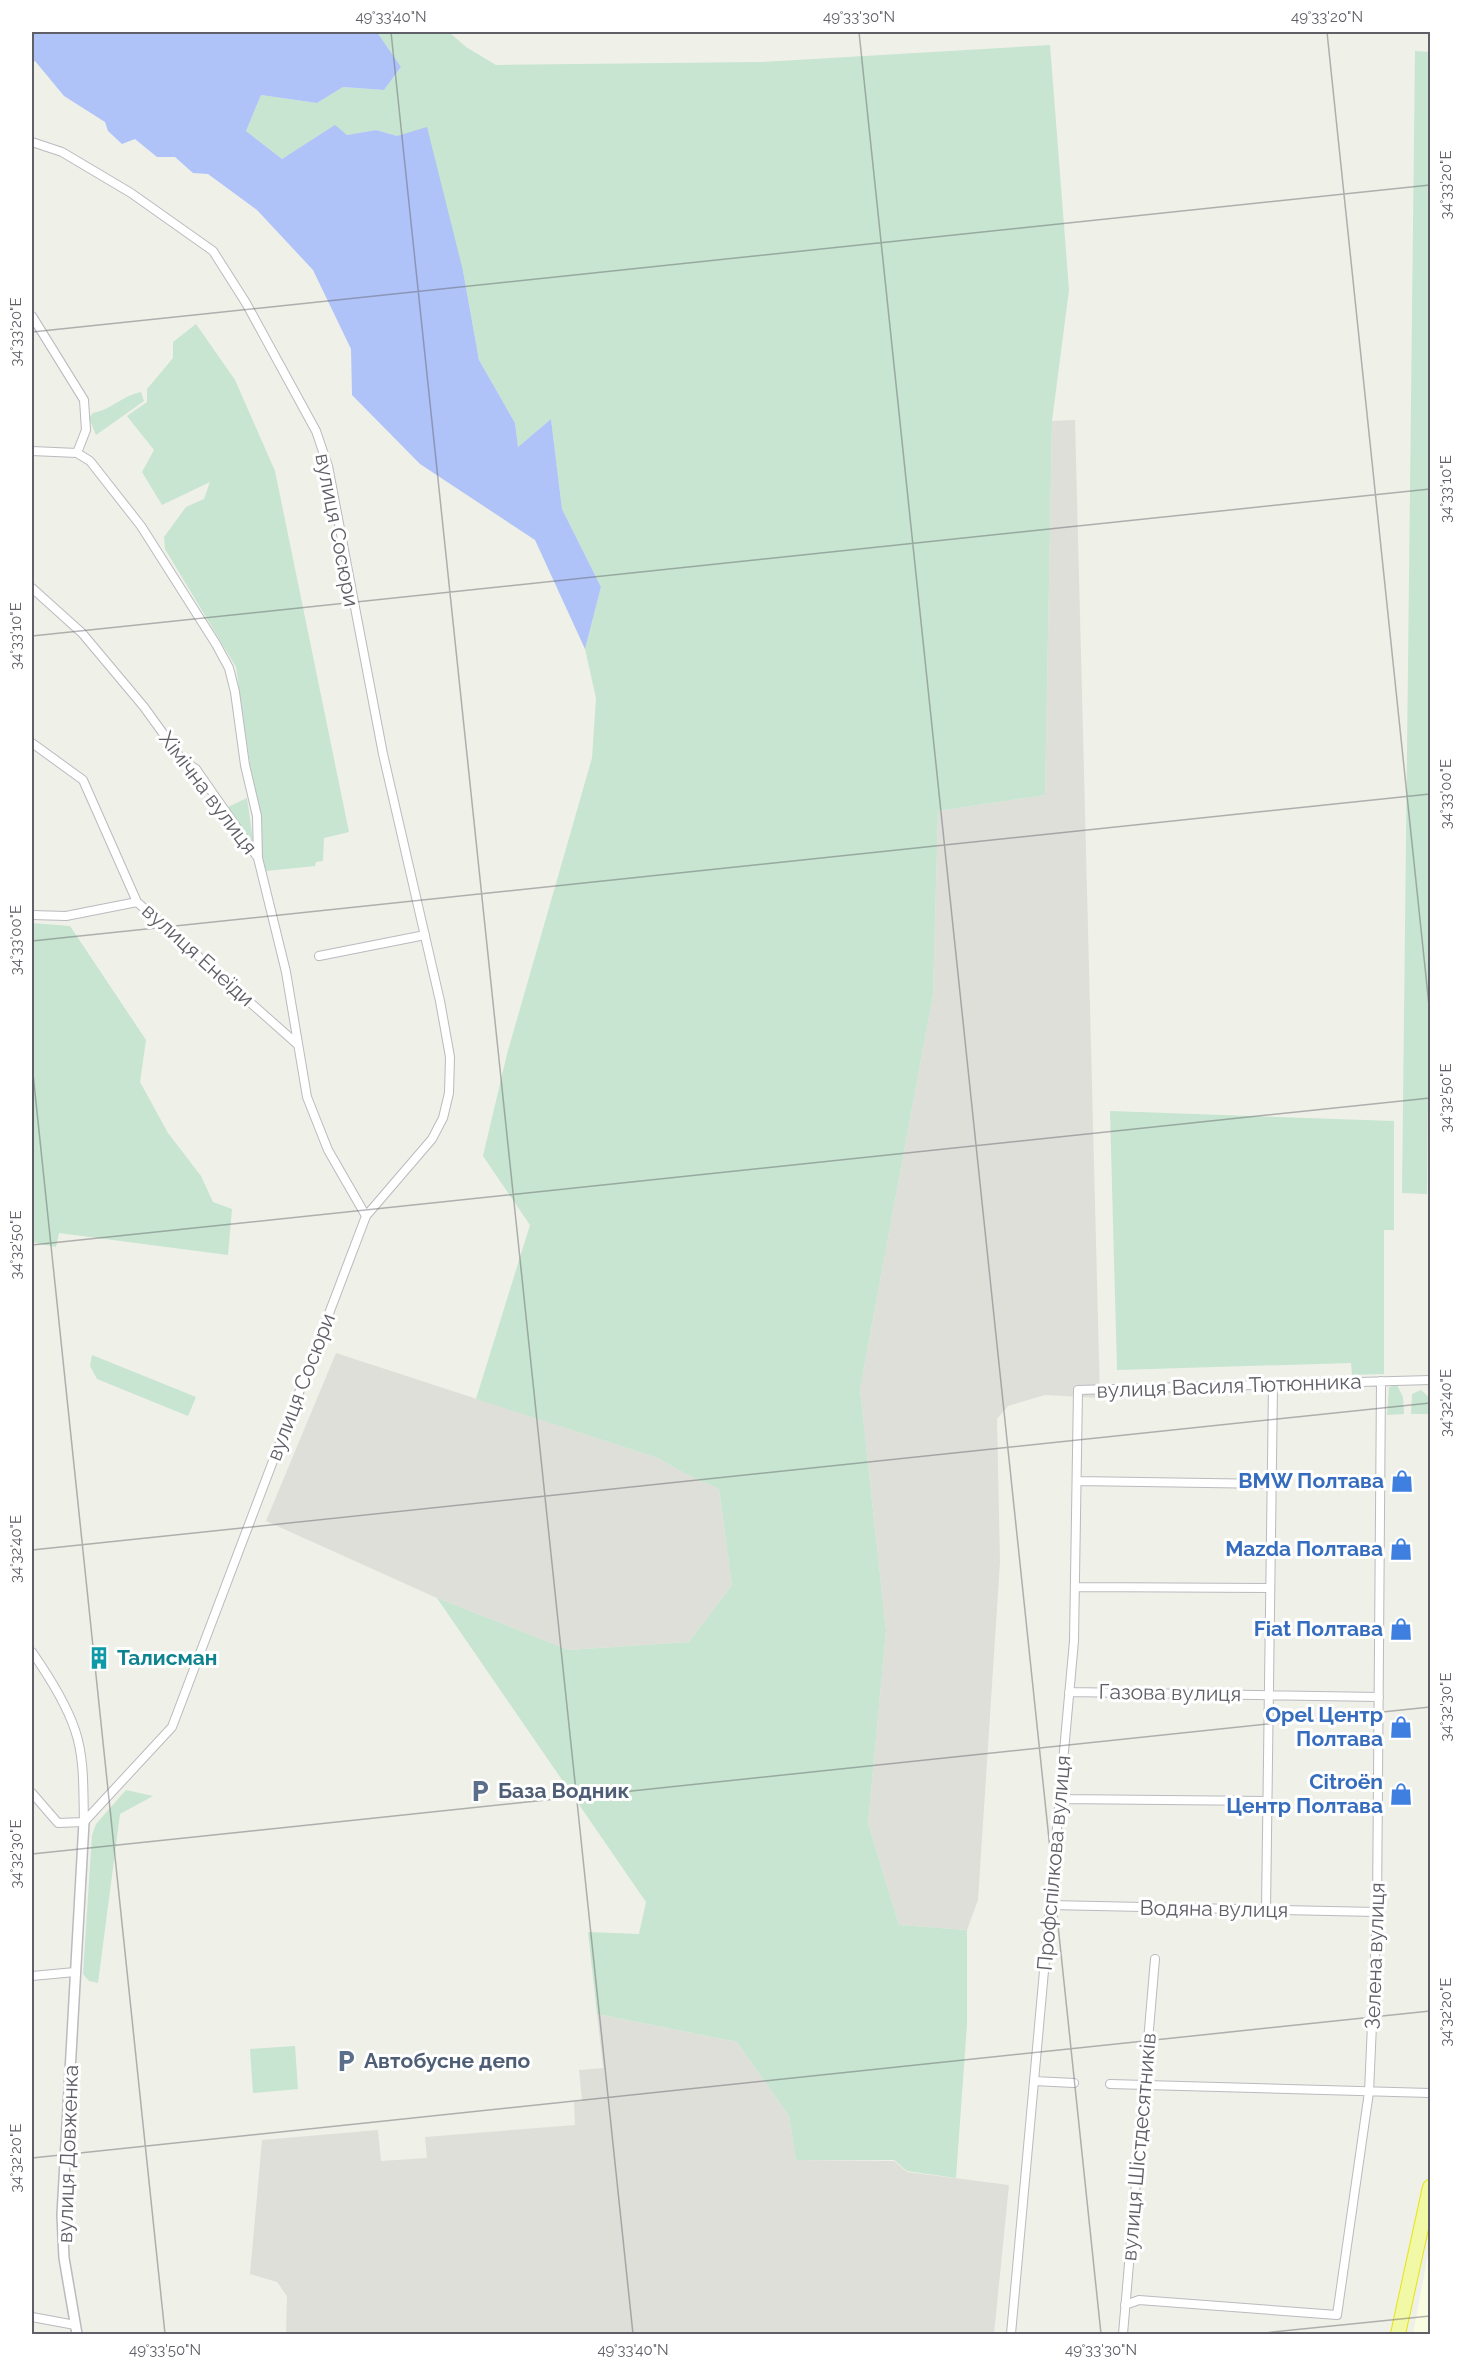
<svg xmlns="http://www.w3.org/2000/svg" width="1462" height="2366" font-family="Raleway,sans-serif">
	<style>
		.commercial { fill: #fafce1 }
		.industrial { fill: #dfdfda }
		.green { fill: #c7e5d0 }
		.water { fill: #afc3f9 }
		.lines { fill: none; stroke-linecap: round; stroke-linejoin: round }
		.minor-casing { stroke: #babac0; stroke-width: 10 }
		.tertiary-casing { stroke: #babac0; stroke-width: 12 }
		.trunk-casing { stroke: #e7e511; stroke-width: 16 }
		.minor { stroke: #fff; stroke-width: 8 }
		.tertiary { stroke: #fff; stroke-width: 9 }
		.trunk { stroke: #f1f8a6; stroke-width: 14 }
		.ticks { fill: none; stroke: #5f6067; stroke-width: 1.5; stroke-opacity: 0.45 }
		.labels { text-anchor: middle; stroke-width: 6; stroke-linejoin: round; paint-order: stroke }
		.street-label { font-size: 21px; fill: #5f6067; stroke: #fff }
		.shop-label { font-size: 21px; font-weight: bold; fill: #366cbe; stroke: #fff; text-anchor: end }
		.culture-label { font-size: 21px; font-weight: bold; fill: #0d838f; stroke: #fff; text-anchor: start }
		.service-label { font-size: 21px; font-weight: bold; fill: #4e5e75; stroke: #fff; text-anchor: start }
		.neatline { fill: none; stroke: #5f6067; stroke-width: 2 }
		.ticks-label { font-size: 15px; text-anchor: middle; fill: #5f6067 }
	</style>
	<rect width="100%" height="100%" fill="#eff0e8"/>
	<path class="commercial" d="M 1430,2244 L 1430,2334 L 1413,2334 Z"/>
	<path class="industrial" d="M 1075,420 L 1100,1398 L 1045,1395 L 1008,1406 L 997,1419 L 1000,1562 L 978,1900 L 967,1930 L 899,1925 L 868,1823 L 886,1631 L 860,1389 L 933,995 L 938,811 L 1045,795 L 1052,421 Z
		M 336,1353 L 658,1458 L 684,1473 L 719,1489 L 732,1585 L 689,1642 L 569,1650 L 437,1598 L 266,1521 Z
		M 597,2014 L 737,2042 L 789,2116 L 796,2160 L 894,2161 L 907,2172 L 1009,2185 L 994,2334 L 286,2334 L 287,2296 L 277,2282 L 250,2274 L 262,2140 L 378,2130 L 381,2161 L 427,2158 L 425,2137 L 575,2125 L 574,2102 L 582,2101 L 579,2070 L 603,2068 Z"/>
	<path class="green" d="M 377,32 L 449,32 L 466,47 L 496,65 L 761,62 L 1050,45 L 1069,290 L 1052,421 L 1045,795 L 938,811 L 933,995 L 860,1389 L 886,1631 L 868,1823 L 899,1925 L 967,1930 L 967,2024 L 956,2178 L 907,2171 L 894,2160 L 796,2160 L 789,2116 L 737,2042 L 597,2014 L 588,1932 L 639,1934 L 646,1902 L 437,1598 L 569,1650 L 689,1642 L 732,1585 L 719,1489 L 684,1473 L 658,1458 L 476,1399 L 530,1225 L 483,1156 L 507,1054 L 592,758 L 596,698 L 585,649 L 601,587 L 562,509 L 551,419 L 518,447 L 515,423 L 479,360 L 463,271 L 396,136 L 376,130 L 347,135 L 335,126 L 282,159 L 246,131 L 261,95 L 317,103 L 343,87 L 384,90 L 401,67 Z
		M 1415,51 L 1430,52 L 1430,906 L 1427,1194 L 1402,1193 Z
		M 196,324 L 235,380 L 275,471 L 349,832 L 324,838 L 323,861 L 316,862 L 315,866 L 266,871 L 262,854 L 262,820 L 251,771 L 236,667 L 165,549 L 164,537 L 186,507 L 204,499 L 210,482 L 162,505 L 142,472 L 154,450 L 127,416 L 147,402 L 147,389 L 173,358 L 173,342 Z
		M 141,392 L 144,401 L 96,435 L 89,418 L 93,413 C 111,410 123,395 141,392 Z
		M 247,798 L 254,847 L 228,807 Z
		M 32,923 L 70,926 L 146,1040 L 140,1082 L 168,1133 L 201,1176 L 213,1202 L 232,1209 L 228,1255 L 59,1233 L 56,1247 L 32,1242 Z
		M 1110,1111 L 1394,1121 L 1394,1230 L 1384,1230 L 1384,1374 L 1352,1375 L 1351,1363 L 1117,1370 Z
		M 92,1355 L 196,1397 L 188,1416 L 97,1379 L 90,1366 Z
		M 1397,1385 L 1403,1397 L 1404,1414 L 1387,1415 L 1389,1387 Z
		M 1421,1390 L 1430,1398 L 1430,1414 L 1411,1414 L 1412,1394 Z
		M 126,1790 L 153,1796 L 120,1814 L 98,1983 L 89,1981 L 83,1974 L 92,1835 L 96,1824 Z
		M 295,2046 L 298,2089 L 253,2093 L 250,2049 Z"/>
	<path class="water" d="M 32,32 L 377,32 L 401,67 L 384,90 L 343,87 L 317,103 L 261,95 L 246,131 L 282,159 L 335,125 L 347,135 L 376,130 L 397,136 L 427,127 L 463,271 L 479,360 L 515,423 L 518,447 L 551,419 L 562,509 L 601,587 L 585,649 L 535,540 L 420,464 L 352,395 L 351,349 L 313,270 L 257,210 L 208,174 L 193,173 L 175,157 L 157,157 L 135,139 L 122,144 L 108,131 L 105,122 L 64,96 L 35,61 L 32,63 Z"/>
	<g class="lines">
		<g class="minor-casing">
			<path id="minor" d="M 32,142 L 62,152 L 131,193 L 213,251 L 246,303 L 316,431 L 328,466 L 383,754 L 440,1001 L 450,1057 L 449,1093 L 443,1118 L 432,1139 L 366,1216 L 172,1727 L 84,1822
				M 32,316 L 84,400 L 86,430 L 77,453
				M 32,451 L 77,453 L 90,461 L 141,526 L 216,644 L 229,668 L 235,692 L 245,765 L 257,816 L 258,858
				M 32,588 L 82,633 L 144,707 L 183,761 L 196,769 L 258,858 L 286,972 L 307,1097 L 328,1150 L 366,1216
				M 32,743 L 83,780 L 137,902 L 297,1044
				M 32,915 L 66,916 L 137,902
				M 319,956 L 425,935
				M 1077,1481 L 1272,1484
				M 1075,1587 L 1270,1588
				M 32,1652 C 48,1675 66,1703 75,1730 C 85,1759 83,1792 84,1822
				M 1069,1692 L 1379,1697
				M 32,1793 L 58,1823 L 84,1822
				M 1060,1799 L 1267,1801
				M 1050,1905 L 1377,1912
				M 1266,1910 L 1273,1385
				M 32,1976 L 75,1972
				M 1034,2081 L 1074,2083
				M 1110,2084 L 1430,2093
				M 1125,2305 L 1139,2300 L 1337,2315 L 1369,2092 L 1377,1912 L 1381,1381
				M 32,2317 L 75,2325
				M 1011,2334 L 1074,1641 L 1078,1390 L 1430,1380
				M 1123,2334 L 1155,1959"/>
		</g>
		<g class="tertiary-casing">
			<path id="tertiary" d="M 77,2334 L 64,2258 L 62,2215 L 84,1822"/>
		</g>
		<g class="trunk-casing">
			<path id="trunk" d="M 1398,2334 L 1430,2187"/>
		</g>
		<use href="#minor" class="minor"/>
		<use href="#tertiary" class="tertiary"/>
		<use href="#trunk" class="trunk"/>
	</g>
	<path class="ticks" d="M 391,32 L 633,2334M 859,32 L 1101,2334M 1327,32 L 1430,1015M 32,332 L 1430,185M 32,636 L 1430,489M 32,941 L 1430,794M 32,1064 L 165,2334M 32,1245 L 1430,1098M 32,1550 L 1430,1403M 32,1854 L 1430,1707M 32,2158 L 1430,2011M 1254,2334 L 1430,2316"/>
	<defs>
		<g id="shop-bare" transform="scale(1.8)"><path d="M-5-2.5h2.3a2.7 3.5 0 0 1 5.4 0H5L5.5 6h-11ZM-1.5-2.5h3a1.5 2.3 0 0 0-3 0Z" fill="#3f7fe0" stroke="#fff" stroke-width="2.5" paint-order="stroke"/></g>
		<g id="building-bare" transform="scale(1.8)"><path d="M-4-6H4V6H1V3H-1V6H-4ZM-2.5-4.3h1.7v1.8h-1.7ZM.8-4.3h1.7v1.8H.8ZM-2.5-1h1.7V.8h-1.7ZM.8-1h1.7V.8H.8Z" fill="#0f9aa8" stroke="#fff" stroke-width="2.5" paint-order="stroke"/></g>
		<g id="parking-bare" transform="scale(1.8)"><path d="M-3.5-5.5H1a3.5 3.5 0 0 1 0 7H-1V5.5H-3.5ZM-1-3.4V-.6H.8a1.4 1.4 0 0 0 0-2.8Z" fill="#5c6f8a" stroke="#fff" stroke-width="2.5" paint-order="stroke"/></g>
	</defs>
	<g fill-rule="evenodd">
		<use href="#shop-bare" x="1402" y="1481"/>
		<use href="#shop-bare" x="1401" y="1549"/>
		<use href="#shop-bare" x="1401" y="1629"/>
		<use href="#building-bare" x="99" y="1658"/>
		<use href="#shop-bare" x="1401" y="1727"/>
		<use href="#parking-bare" x="480" y="1791"/>
		<use href="#shop-bare" x="1401" y="1794"/>
		<use href="#parking-bare" x="346" y="2061"/>
	</g>
	<g class="labels">
		<g class="street-label">
			<text transform="translate(337 530) rotate(79)" y="7">вулиця Сосюри</text>
			<text transform="translate(208 793) rotate(53)" y="7">Хімічна вулиця</text>
			<text transform="translate(198 955) rotate(42)" y="7">вулиця Енеїди</text>
			<text transform="translate(1229 1386) rotate(-2)" y="7">вулиця Василя Тютюнника</text>
			<text transform="translate(301 1387) rotate(-69)" y="7">вулиця Сосюри</text>
			<text transform="translate(1170 1693) rotate(1)" y="7">Газова вулиця</text>
			<text transform="translate(1054 1863) rotate(-85)" y="7">Профспілкова вулиця</text>
			<text transform="translate(1214 1909) rotate(1)" y="7">Водяна вулиця</text>
			<text transform="translate(1375 1956) rotate(-88)" y="7">Зелена вулиця</text>
			<text transform="translate(1139 2147) rotate(-85)" y="7">вулиця Шістдесятників</text>
			<text transform="translate(68 2154) rotate(-88)" y="7">вулиця Довженка</text>
		</g>
		<g class="shop-label">
			<text x="1384" y="1488">BMW Полтава</text>
			<text x="1383" y="1556">Mazda Полтава</text>
			<text x="1383" y="1636">Fiat Полтава</text>
			<text x="1383" y="1722">Opel Центр<tspan x="1383" dy="24">Полтава</tspan></text>
			<text x="1383" y="1789">Citroën<tspan x="1383" dy="24">Центр Полтава</tspan></text>
		</g>
		<g class="culture-label">
			<text x="117" y="1665">Талисман</text>
		</g>
		<g class="service-label">
			<text x="498" y="1798">База Водник</text>
			<text x="364" y="2068">Автобусне депо</text>
		</g>
	</g>
	<rect width="1462" height="2366" fill="none" stroke="#ffffff" stroke-width="66"/>
	<rect x="33" y="33" width="1396" height="2300" class="neatline"/>
	<g class="ticks-label">
		<text x="391" y="22">49°33'40"N</text>
		<text x="859" y="22">49°33'30"N</text>
		<text x="1327" y="22">49°33'20"N</text>
		<text transform="translate(1446 185) rotate(-90)" y="5">34°33'20"E</text>
		<text transform="translate(16 332) rotate(-90)" y="5">34°33'20"E</text>
		<text transform="translate(1446 489) rotate(-90)" y="5">34°33'10"E</text>
		<text transform="translate(16 636) rotate(-90)" y="5">34°33'10"E</text>
		<text transform="translate(1446 794) rotate(-90)" y="5">34°33'00"E</text>
		<text transform="translate(16 940) rotate(-90)" y="5">34°33'00"E</text>
		<text transform="translate(1446 1098) rotate(-90)" y="5">34°32'50"E</text>
		<text transform="translate(16 1245) rotate(-90)" y="5">34°32'50"E</text>
		<text transform="translate(1446 1403) rotate(-90)" y="5">34°32'40"E</text>
		<text transform="translate(16 1549) rotate(-90)" y="5">34°32'40"E</text>
		<text transform="translate(1446 1707) rotate(-90)" y="5">34°32'30"E</text>
		<text transform="translate(16 1854) rotate(-90)" y="5">34°32'30"E</text>
		<text transform="translate(1446 2012) rotate(-90)" y="5">34°32'20"E</text>
		<text transform="translate(16 2158) rotate(-90)" y="5">34°32'20"E</text>
		<text x="165" y="2355">49°33'50"N</text>
		<text x="633" y="2355">49°33'40"N</text>
		<text x="1101" y="2355">49°33'30"N</text>
	</g>
</svg>
